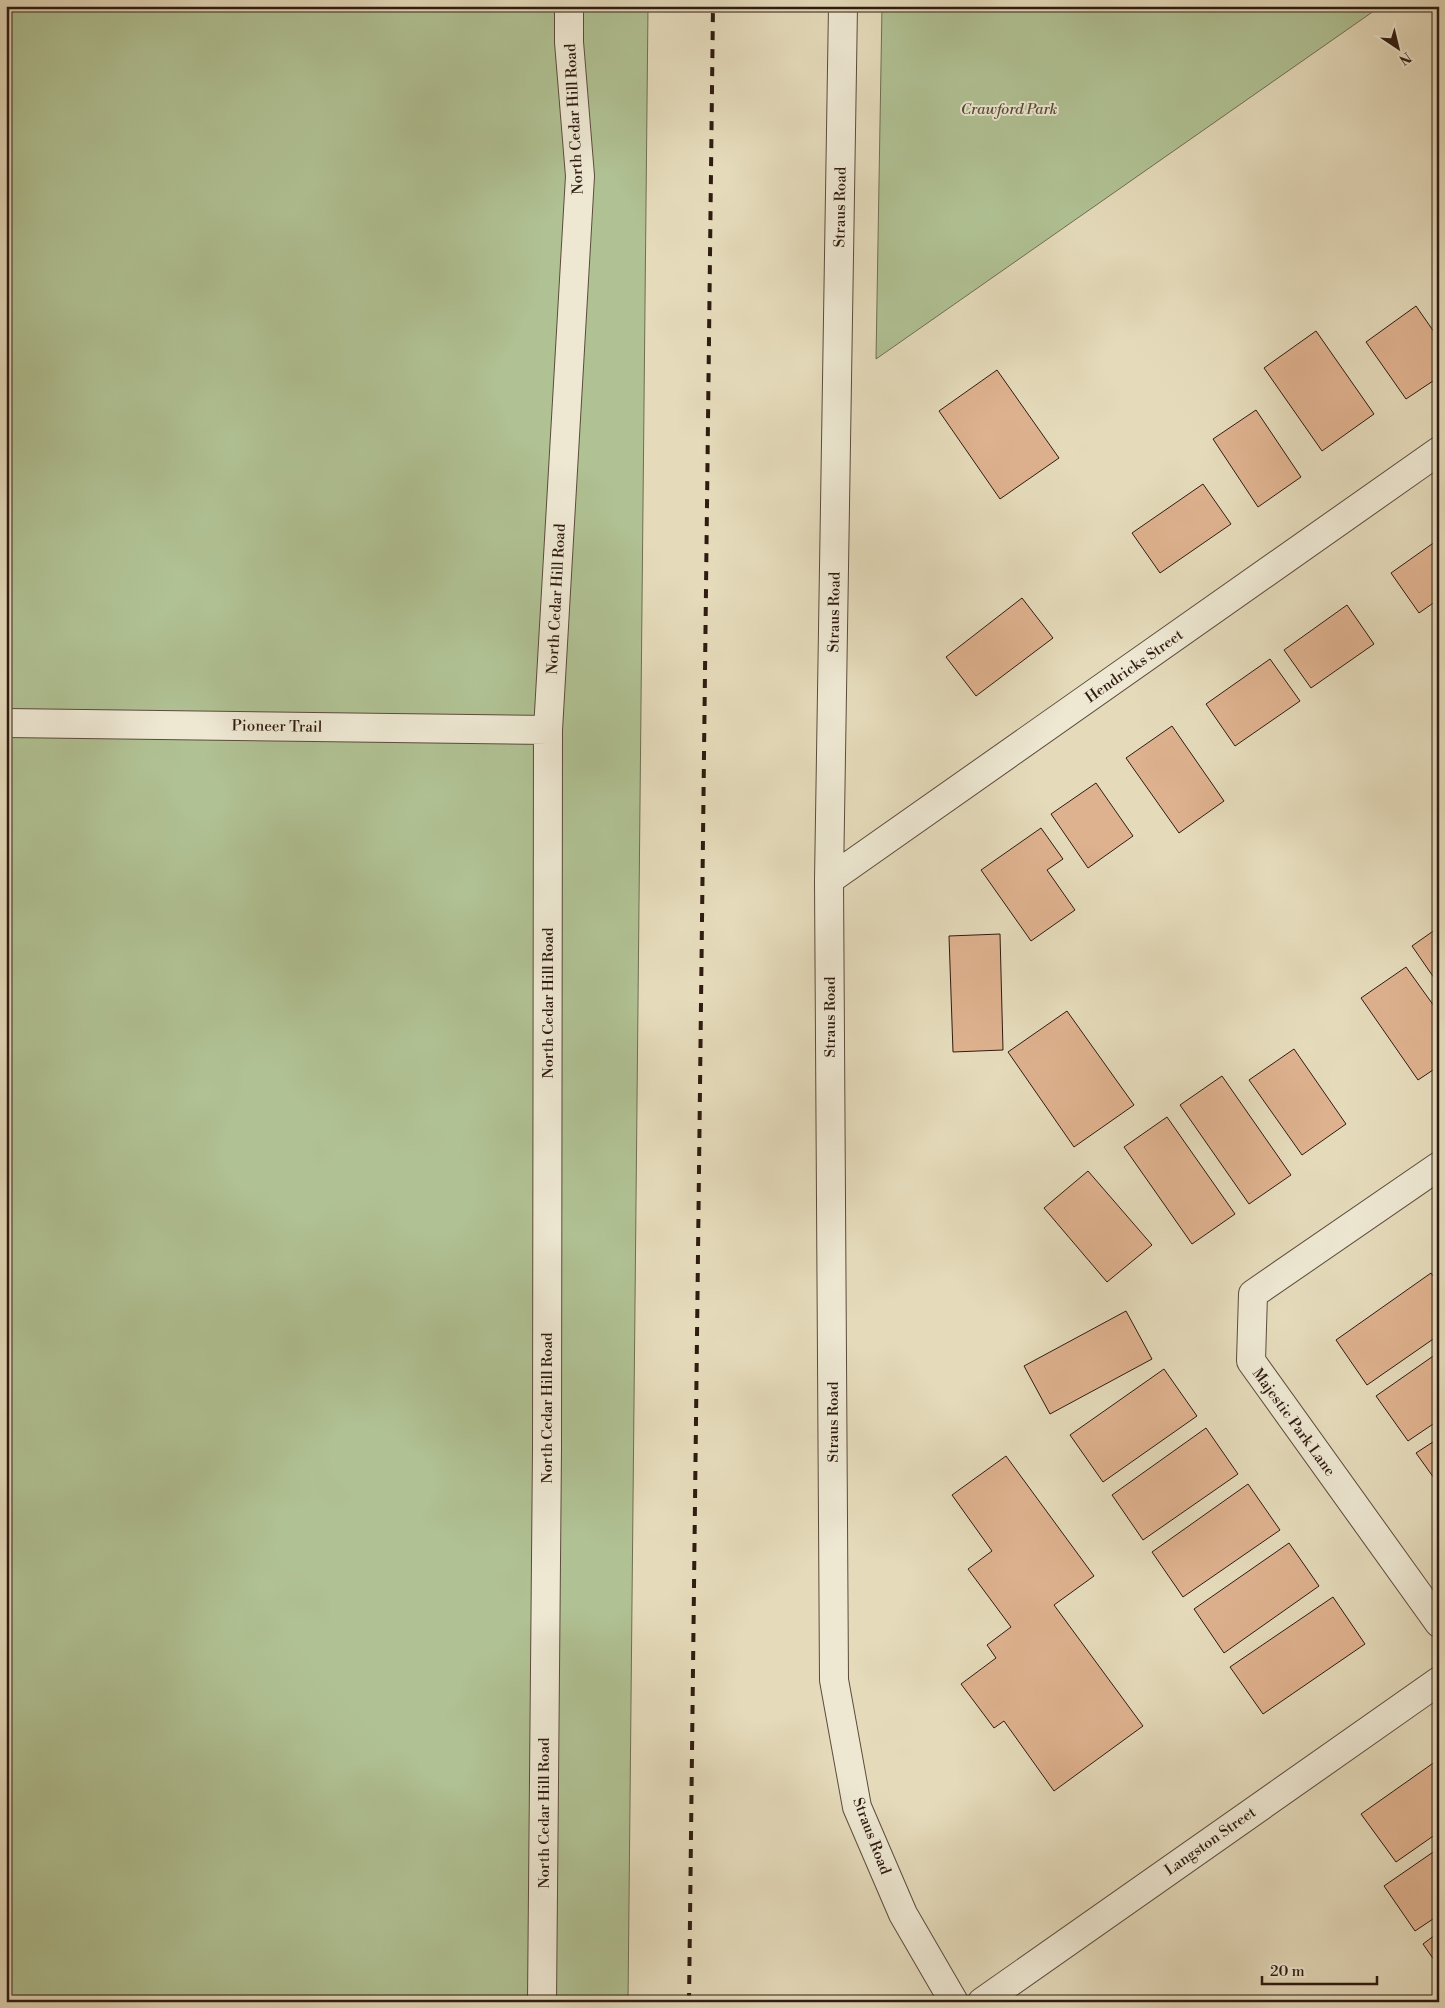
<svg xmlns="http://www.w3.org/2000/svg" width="1445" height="2008" font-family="'Libre Bodoni',serif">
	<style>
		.green { fill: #b0c193; stroke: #706e52 }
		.building { fill: #dfb28f; stroke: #2f1b11 }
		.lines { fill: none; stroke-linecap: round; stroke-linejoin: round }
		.minor-casing { stroke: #5c4b3c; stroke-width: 30 }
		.minor { stroke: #eee8d3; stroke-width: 28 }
		.rail { stroke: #2f1b11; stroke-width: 4; stroke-dasharray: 9 9; stroke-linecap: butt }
		.labels { text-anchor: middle; stroke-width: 4; stroke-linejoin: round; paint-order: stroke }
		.park-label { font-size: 15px; font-style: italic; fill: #564d38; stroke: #eee8d3 }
		.street-label { font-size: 15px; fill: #2f1b11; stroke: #eee8d3 }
	</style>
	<rect width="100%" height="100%" fill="#e5dbbb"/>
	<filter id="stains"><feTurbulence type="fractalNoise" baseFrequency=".004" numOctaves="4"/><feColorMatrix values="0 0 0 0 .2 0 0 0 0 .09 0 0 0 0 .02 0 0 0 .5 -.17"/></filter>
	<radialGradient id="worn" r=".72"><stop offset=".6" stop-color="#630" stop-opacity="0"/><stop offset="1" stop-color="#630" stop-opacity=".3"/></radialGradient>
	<path class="green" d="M 6,6 L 648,6 L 628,2002 L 6,2002 Z
		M 882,6 L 1381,6 L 876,359 Z"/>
	<path class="building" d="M 1416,306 L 1439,339 L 1439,377 L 1406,399 L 1366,342 Z
		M 1316,331 L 1374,414 L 1322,451 L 1264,368 Z
		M 997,370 L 1059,458 L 1000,499 L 939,411 Z
		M 1256,410 L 1301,477 L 1258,507 L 1213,439 Z
		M 1203,484 L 1231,524 L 1160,573 L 1132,533 Z
		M 1439,539 L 1439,599 L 1419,613 L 1391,573 Z
		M 1022,598 L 1053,638 L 976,696 L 946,657 Z
		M 1347,605 L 1374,644 L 1311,688 L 1284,650 Z
		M 1270,659 L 1300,701 L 1235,746 L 1206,704 Z
		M 1172,726 L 1224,801 L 1179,833 L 1126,758 Z
		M 1096,783 L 1133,836 L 1088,868 L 1051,814 Z
		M 1041,828 L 1063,859 L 1047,870 L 1075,910 L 1031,941 L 981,870 Z
		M 1439,927 L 1439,985 L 1412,946 Z
		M 1000,934 L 1003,1050 L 953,1052 L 949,936 Z
		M 1406,967 L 1439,1013 L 1439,1066 L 1418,1080 L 1361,998 Z
		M 1067,1011 L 1134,1105 L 1074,1147 L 1008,1052 Z
		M 1294,1049 L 1346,1124 L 1302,1155 L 1249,1080 Z
		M 1222,1076 L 1291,1175 L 1249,1204 L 1180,1105 Z
		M 1167,1117 L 1235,1214 L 1192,1244 L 1124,1147 Z
		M 1088,1171 L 1152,1245 L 1107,1282 L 1044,1208 Z
		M 1431,1273 L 1439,1285 L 1439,1335 L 1367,1385 L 1336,1340 Z
		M 1126,1311 L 1152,1359 L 1050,1414 L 1024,1366 Z
		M 1439,1352 L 1439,1420 L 1408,1441 L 1376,1396 Z
		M 1164,1369 L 1197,1416 L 1103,1482 L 1070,1435 Z
		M 1206,1428 L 1238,1474 L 1143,1540 L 1112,1495 Z
		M 1439,1438 L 1439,1485 L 1416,1453 Z
		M 1006,1456 L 1094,1576 L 1054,1605 L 1143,1726 L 1054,1791 L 1004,1721 L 994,1728 L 961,1684 L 996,1658 L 987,1645 L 1011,1627 L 968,1569 L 992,1551 L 952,1495 Z
		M 1248,1484 L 1280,1530 L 1183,1597 L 1152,1552 Z
		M 1289,1543 L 1319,1586 L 1224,1653 L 1194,1609 Z
		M 1333,1597 L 1365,1644 L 1263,1714 L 1230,1667 Z
		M 1439,1759 L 1439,1832 L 1396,1862 L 1361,1814 Z
		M 1439,1848 L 1439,1915 L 1415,1931 L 1384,1886 Z
		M 1439,1932 L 1439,1967 L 1423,1944 Z"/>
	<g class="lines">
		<g class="minor-casing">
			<path id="minor" d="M 843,6 L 829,880 L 834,1680 L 857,1807 L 903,1914 L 954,2002
				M 6,723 L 548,730
				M 829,880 L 1439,451
				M 1439,1166 L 1253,1294 L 1251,1361 L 1439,1623
				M 542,2002 L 547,1449 L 548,730 L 580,176 L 569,42 L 569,6
				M 982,2002 L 1439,1681"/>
		</g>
		<use href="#minor" class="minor"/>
		<path class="rail" d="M 689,2002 L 713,6"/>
	</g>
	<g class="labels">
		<g class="park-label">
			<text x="1009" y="114">Crawford Park</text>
		</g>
		<g class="street-label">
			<text transform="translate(574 119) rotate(-93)" y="5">North Cedar Hill Road</text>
			<text transform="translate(840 207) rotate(-89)" y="5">Straus Road</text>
			<text transform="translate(556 599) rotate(-87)" y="5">North Cedar Hill Road</text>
			<text transform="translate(834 612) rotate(-89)" y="5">Straus Road</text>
			<text transform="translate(1134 666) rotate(-35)" y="5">Hendricks Street</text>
			<text transform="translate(277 726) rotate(1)" y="5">Pioneer Trail</text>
			<text transform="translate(548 1003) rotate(-90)" y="5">North Cedar Hill Road</text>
			<text transform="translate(830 1017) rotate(-90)" y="5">Straus Road</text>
			<text transform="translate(547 1408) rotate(-90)" y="5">North Cedar Hill Road</text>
			<text transform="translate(833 1422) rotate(-90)" y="5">Straus Road</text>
			<text transform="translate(1294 1422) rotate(54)" y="5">Majestic Park Lane</text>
			<text transform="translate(544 1813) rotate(-90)" y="5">North Cedar Hill Road</text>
			<text transform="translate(872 1836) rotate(69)" y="5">Straus Road</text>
			<text transform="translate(1210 1841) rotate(-35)" y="5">Langston Street</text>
		</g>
	</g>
	<rect width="1445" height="2008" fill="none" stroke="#e5dbbb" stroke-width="25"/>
	<rect x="8" y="8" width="1430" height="1993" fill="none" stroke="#2f1b11" stroke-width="2.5"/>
	<rect x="12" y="12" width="1420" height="1983" fill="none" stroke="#2f1b11"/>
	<g transform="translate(1398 48) rotate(145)" stroke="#eee8d3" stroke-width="4" paint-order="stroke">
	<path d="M0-4L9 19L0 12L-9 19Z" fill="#2f1b11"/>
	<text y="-8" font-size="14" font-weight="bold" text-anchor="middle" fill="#2f1b11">N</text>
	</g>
	<path d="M1262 1976v8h115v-8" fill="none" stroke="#2f1b11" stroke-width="2.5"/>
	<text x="1270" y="1976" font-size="15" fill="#2f1b11" stroke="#eee8d3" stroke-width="4" paint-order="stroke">20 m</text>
	<rect width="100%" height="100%" filter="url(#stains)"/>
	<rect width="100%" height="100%" fill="url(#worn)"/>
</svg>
